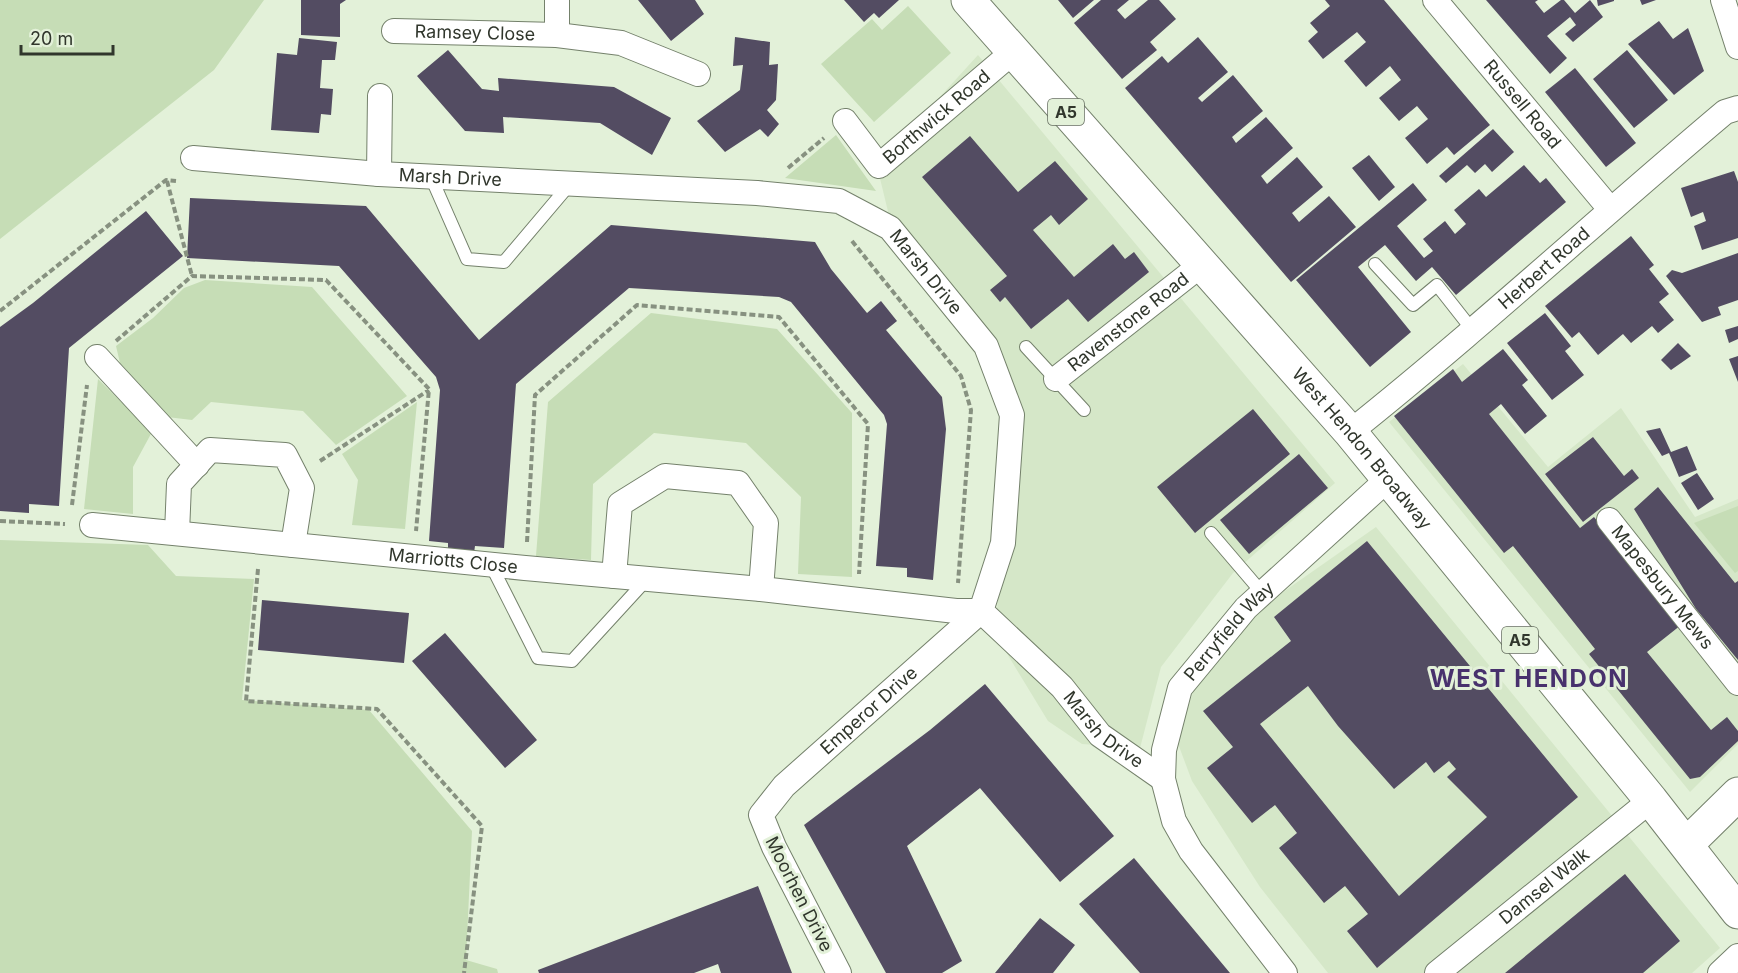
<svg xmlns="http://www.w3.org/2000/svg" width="1738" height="973" font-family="Inter,sans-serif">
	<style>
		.built { fill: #d5e7c8 }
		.green { fill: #c6ddb6 }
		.building { fill: #534c62; fill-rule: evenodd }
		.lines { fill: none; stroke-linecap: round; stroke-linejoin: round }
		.lane-casing { stroke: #74816b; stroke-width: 14 }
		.street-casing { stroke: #74816b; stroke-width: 26 }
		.primary-casing { stroke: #74816b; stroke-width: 35 }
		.path { stroke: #879180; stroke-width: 4; stroke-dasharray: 6 3; stroke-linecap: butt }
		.lane { stroke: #fff; stroke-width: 12 }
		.street { stroke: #fff; stroke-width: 24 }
		.primary { stroke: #fff; stroke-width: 33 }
		.labels { text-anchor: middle; stroke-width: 6; stroke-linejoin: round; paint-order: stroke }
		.shield { fill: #e3f1d9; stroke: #666e60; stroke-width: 1.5 }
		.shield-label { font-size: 16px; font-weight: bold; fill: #30362c }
		.street-label { font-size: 18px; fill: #30362c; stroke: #e3f1d9 }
		.district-label { font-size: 24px; font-weight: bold; letter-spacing: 1.5px; fill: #48316d; stroke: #e3f1d9 }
	</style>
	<rect width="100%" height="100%" fill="#e3f1d9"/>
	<path class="built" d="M 978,55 L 1335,483 L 1233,573 L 1161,667 L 1140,748 L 1082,744 L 1048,721 L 981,611 L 996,620 L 1015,418 L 987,346 L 892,228 L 877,166 Z
		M 1463,364 L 1548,467 L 1621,408 L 1695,517 L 1738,499 L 1738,744 L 1690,792 L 1389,422 Z
		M 1376,527 L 1720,948 L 1692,973 L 1328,973 L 1260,887 L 1192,781 L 1177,741 L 1199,674 L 1266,604 Z"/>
	<path class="green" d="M 0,0 L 264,0 L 214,70 L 0,239 Z
		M 908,6 L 951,53 L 874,122 L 821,64 L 872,19 L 882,30 Z
		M 836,135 L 876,191 L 785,178 Z
		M 205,280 L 312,287 L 407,396 L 336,445 L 303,411 L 211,402 L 192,420 L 167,417 L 120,363 L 116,346 L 153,318 L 184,288 Z
		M 651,313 L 777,329 L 852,413 L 852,577 L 798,574 L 801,497 L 746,443 L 654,433 L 593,484 L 591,560 L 536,556 L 548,402 Z
		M 98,379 L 152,432 L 133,467 L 133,514 L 84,509 Z
		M 417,402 L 405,529 L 352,525 L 358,480 L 342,454 Z
		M 1738,506 L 1738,571 L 1735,573 L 1694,523 Z
		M 0,540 L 148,545 L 176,576 L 254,579 L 242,700 L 369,710 L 472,831 L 466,960 L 497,969 L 498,973 L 0,973 Z"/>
	<path class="building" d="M 301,0 L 346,0 L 340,4 L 340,37 L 301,35 Z
		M 638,0 L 695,0 L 704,14 L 671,41 Z
		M 844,0 L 899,0 L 879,18 L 874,13 L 864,22 Z
		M 1058,0 L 1094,0 L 1073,18 Z
		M 1101,0 L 1129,0 L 1117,10 L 1125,19 L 1148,0 L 1159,0 L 1176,19 L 1150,42 L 1157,50 L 1122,79 L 1074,23 Z
		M 1325,0 L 1384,0 L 1490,125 L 1454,155 L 1447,147 L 1427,164 L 1405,138 L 1428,119 L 1417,106 L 1399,121 L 1379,98 L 1401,80 L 1390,66 L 1366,87 L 1344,61 L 1366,42 L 1357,32 L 1323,59 L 1308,41 L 1318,32 L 1310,23 L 1330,6 Z
		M 1486,0 L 1538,0 L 1535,2 L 1544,13 L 1561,0 L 1564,0 L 1575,13 L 1590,0 L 1603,17 L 1573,42 L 1565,34 L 1576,25 L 1570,17 L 1547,36 L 1567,58 L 1550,74 Z
		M 1597,0 L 1614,0 L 1614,1 L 1598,6 Z
		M 1640,0 L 1656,0 L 1642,5 Z
		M 1659,21 L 1673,39 L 1688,28 L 1704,71 L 1674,95 L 1628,44 Z
		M 735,37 L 770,42 L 769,65 L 778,64 L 776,100 L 767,110 L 779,124 L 768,137 L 760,129 L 725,152 L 697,121 L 740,90 L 743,65 L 733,66 Z
		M 1198,37 L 1228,72 L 1198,98 L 1202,102 L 1233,75 L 1263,111 L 1232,137 L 1236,143 L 1266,117 L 1293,148 L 1261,176 L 1267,184 L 1297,157 L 1323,187 L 1292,213 L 1299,222 L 1329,196 L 1356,227 L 1291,282 L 1125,88 L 1162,56 L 1168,63 Z
		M 299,38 L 337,42 L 335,60 L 322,60 L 320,88 L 333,89 L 331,115 L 321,114 L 319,133 L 271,130 L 277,53 L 297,55 Z
		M 448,50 L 482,89 L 499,91 L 498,78 L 614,87 L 671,118 L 652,155 L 600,123 L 503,117 L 504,133 L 465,131 L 417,76 Z
		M 1627,50 L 1668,100 L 1634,128 L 1593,79 Z
		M 1575,68 L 1636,143 L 1606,167 L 1545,92 Z
		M 1493,129 L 1514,152 L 1492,172 L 1485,164 L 1475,173 L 1467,165 L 1446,183 L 1439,176 Z
		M 970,136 L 1018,192 L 1055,161 L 1088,199 L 1059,225 L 1051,215 L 1033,230 L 1074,277 L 1113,244 L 1125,259 L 1134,252 L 1149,272 L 1088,322 L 1068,299 L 1031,329 L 1005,297 L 1000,302 L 990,290 L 1007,276 L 922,177 Z
		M 1369,155 L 1395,187 L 1379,201 L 1352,168 Z
		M 1524,165 L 1540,183 L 1546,178 L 1566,202 L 1456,295 L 1432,267 L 1416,281 L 1385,245 L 1358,267 L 1411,332 L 1370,367 L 1296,280 L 1413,183 L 1427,200 L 1397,226 L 1424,258 L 1433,251 L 1423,239 L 1445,221 L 1455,234 L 1466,224 L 1454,210 L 1479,189 L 1486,197 Z
		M 1734,171 L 1738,182 L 1738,238 L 1702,250 L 1694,226 L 1706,221 L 1703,212 L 1691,217 L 1681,188 Z
		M 190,198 L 366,206 L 479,340 L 611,225 L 815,242 L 831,269 L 867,313 L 881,301 L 897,321 L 886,330 L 942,397 L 946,429 L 933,580 L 907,577 L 907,568 L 876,566 L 887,424 L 884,415 L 791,302 L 779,297 L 629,288 L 516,384 L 504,548 L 475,546 L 474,553 L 448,551 L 448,543 L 429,541 L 440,390 L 436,377 L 339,266 L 187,258 Z
		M 146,211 L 183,256 L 69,348 L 59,506 L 29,504 L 29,513 L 0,511 L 0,327 L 33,303 Z
		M 1631,236 L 1654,265 L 1649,269 L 1669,294 L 1659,302 L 1674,320 L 1658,333 L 1652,326 L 1631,343 L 1623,334 L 1598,355 L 1579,332 L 1572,338 L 1545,306 Z
		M 1738,253 L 1738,300 L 1718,307 L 1721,315 L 1702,322 L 1666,276 L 1672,270 L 1682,273 Z
		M 1545,313 L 1571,346 L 1565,351 L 1584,375 L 1552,400 L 1507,343 Z
		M 1738,326 L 1738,339 L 1729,343 L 1725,330 Z
		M 1678,343 L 1691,356 L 1671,370 L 1661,360 Z
		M 1503,349 L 1528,380 L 1522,385 L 1547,416 L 1525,434 L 1501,404 L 1489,414 L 1580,528 L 1594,517 L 1681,625 L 1647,652 L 1711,730 L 1727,717 L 1738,731 L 1738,741 L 1700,777 L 1690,779 L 1589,654 L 1595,649 L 1513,546 L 1504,553 L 1394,416 L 1453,369 L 1462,382 Z
		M 1738,356 L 1738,382 L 1729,359 Z
		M 1253,409 L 1290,454 L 1195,533 L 1157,487 Z
		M 1660,428 L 1671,452 L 1687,446 L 1697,470 L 1679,477 L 1669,453 L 1662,456 L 1646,431 Z
		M 1593,437 L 1624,476 L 1632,469 L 1639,478 L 1583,522 L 1545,474 Z
		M 1299,454 L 1328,488 L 1249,554 L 1220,520 Z
		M 1697,473 L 1714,499 L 1698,510 L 1681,483 Z
		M 1658,487 L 1735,583 L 1738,581 L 1738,660 L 1696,609 L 1634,509 Z
		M 1367,541 L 1578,797 L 1377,968 L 1347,931 L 1368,914 L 1345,886 L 1324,903 L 1279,848 L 1297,833 L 1275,805 L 1252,823 L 1207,768 L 1233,747 L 1203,711 L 1291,641 L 1274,617 ZM 1308,686 L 1338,726 L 1394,789 L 1426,762 L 1434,773 L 1449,761 L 1456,769 L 1447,777 L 1487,817 L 1399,896 L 1260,724 Z
		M 262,600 L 409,613 L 404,663 L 258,650 Z
		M 445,633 L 537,740 L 505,768 L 412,661 Z
		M 985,684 L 1114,836 L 1060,882 L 980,788 L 907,846 L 962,961 L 942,973 L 886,973 L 804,825 L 930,730 Z
		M 1134,858 L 1230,973 L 1140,973 L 1079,904 Z
		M 1625,874 L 1680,941 L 1643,973 L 1505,973 Z
		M 758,886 L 792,973 L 721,973 L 718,964 L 694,973 L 539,973 L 538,970 Z
		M 1040,918 L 1075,945 L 1053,973 L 995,973 Z"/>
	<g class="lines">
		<g class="lane-casing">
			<path id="lane" d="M 431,177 L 467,259 L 504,262 L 570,184
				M 1375,264 L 1413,305 L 1437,285 L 1474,332
				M 1026,347 L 1084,410
				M 1211,533 L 1264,595
				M 491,565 L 538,658 L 572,661 L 648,578"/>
		</g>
		<g class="street-casing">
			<g id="street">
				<path id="s1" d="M 1435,0 L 1610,209"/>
				<path d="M 1723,0 L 1738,47"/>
				<path id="s2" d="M 394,31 L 557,35 L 557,0"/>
				<path d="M 557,35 L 621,43 L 698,74"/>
				<path id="s3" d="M 845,121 L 879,166 L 1013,52"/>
				<path id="s4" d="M 193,158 L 379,174 L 757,193 L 839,201 L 890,228 L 986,346 L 1012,415 L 1003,543 L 981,611 L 1062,687 L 1100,735 L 1163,779"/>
				<path d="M 379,174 L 380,96"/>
				<path d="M 97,357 L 197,465"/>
				<path id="s5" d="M 1056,379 L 1201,265"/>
				<path id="s6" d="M 1350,432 C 1479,329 1599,218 1725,112 L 1738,108"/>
				<path id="s7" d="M 1609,520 L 1738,683"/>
				<path id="s8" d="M 92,525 L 525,568 L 761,589 L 956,611 L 981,611"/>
				<path d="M 177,533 L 179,484 L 210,450 L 285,455 L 302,488 L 293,545"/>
				<path d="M 614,576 L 620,504 L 665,476 L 738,483 L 766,523 L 761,589"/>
				<path id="s9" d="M 839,973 L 774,847 L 761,815 L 784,786 L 981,611"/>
				<path id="s10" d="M 1285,973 L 1191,851 L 1174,821 L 1163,779 L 1164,750 L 1180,688 L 1246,608 L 1388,479"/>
				<path id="s11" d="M 1437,973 L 1651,800"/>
				<path d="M 1720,973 L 1738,956"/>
			</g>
		</g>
		<g class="primary-casing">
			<g id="primary">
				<path id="s12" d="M 968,0 L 1350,432 L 1651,800 L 1738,912"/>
				<path d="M 1687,844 L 1738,794"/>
			</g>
		</g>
		<path class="path" d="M 788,168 L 824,138
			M 167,181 L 192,276
			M 852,241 L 961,376 L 971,410 L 958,583
			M 0,311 L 166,180 L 176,181
			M 116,341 L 192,276 L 326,280 L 429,389 L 416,531
			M 320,461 L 429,390
			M 72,505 L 87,385
			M 0,521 L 65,524
			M 527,542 L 535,395 L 637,305 L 779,317 L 868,424 L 859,574
			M 258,569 L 246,701 L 377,709 L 482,826 L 464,973"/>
		<use href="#lane" class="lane"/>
		<use href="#street" class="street"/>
		<use href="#primary" class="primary"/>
	</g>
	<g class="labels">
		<g class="shield">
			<rect x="1048" y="99" width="36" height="26" rx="4.5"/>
			<rect x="1502" y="627" width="36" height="26" rx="4.5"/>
		</g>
		<g class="shield-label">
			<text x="1066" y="118">A5</text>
			<text x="1520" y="646">A5</text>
		</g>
		<g class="street-label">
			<text dy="6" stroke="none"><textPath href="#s2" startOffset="81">Ramsey Close</textPath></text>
			<text dy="6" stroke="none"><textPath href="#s1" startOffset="136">Russell Road</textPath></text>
			<text dy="6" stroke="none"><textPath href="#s3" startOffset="132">Borthwick Road</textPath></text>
			<text dy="6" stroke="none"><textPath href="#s4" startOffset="258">Marsh Drive</textPath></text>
			<text dy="6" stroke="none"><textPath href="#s6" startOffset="254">Herbert Road</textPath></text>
			<text dy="6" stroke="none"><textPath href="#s4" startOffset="762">Marsh Drive</textPath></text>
			<text dy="6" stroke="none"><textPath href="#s5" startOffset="92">Ravenstone Road</textPath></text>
			<text dy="6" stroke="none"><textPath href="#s12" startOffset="597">West Hendon Broadway</textPath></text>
			<text dy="6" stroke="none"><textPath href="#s8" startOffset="363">Marriotts Close</textPath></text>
			<text dy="6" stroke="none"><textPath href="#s7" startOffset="86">Mapesbury Mews</textPath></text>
			<text dy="6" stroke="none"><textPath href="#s10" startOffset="400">Perryfield Way</textPath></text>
			<text dy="6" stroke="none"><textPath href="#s9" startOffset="327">Emperor Drive</textPath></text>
			<text dy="6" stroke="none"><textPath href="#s4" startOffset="1302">Marsh Drive</textPath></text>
			<text dy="6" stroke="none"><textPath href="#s11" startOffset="138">Damsel Walk</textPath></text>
			<text transform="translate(799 894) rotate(63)" y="6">Moorhen Drive</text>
		</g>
		<g class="district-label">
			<text x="1529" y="687">WEST HENDON</text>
		</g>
	</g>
	<path d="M21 45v9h92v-9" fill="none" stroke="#30362c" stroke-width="3"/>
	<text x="30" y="45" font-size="18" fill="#30362c" stroke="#e3f1d9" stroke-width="4.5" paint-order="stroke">20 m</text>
</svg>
